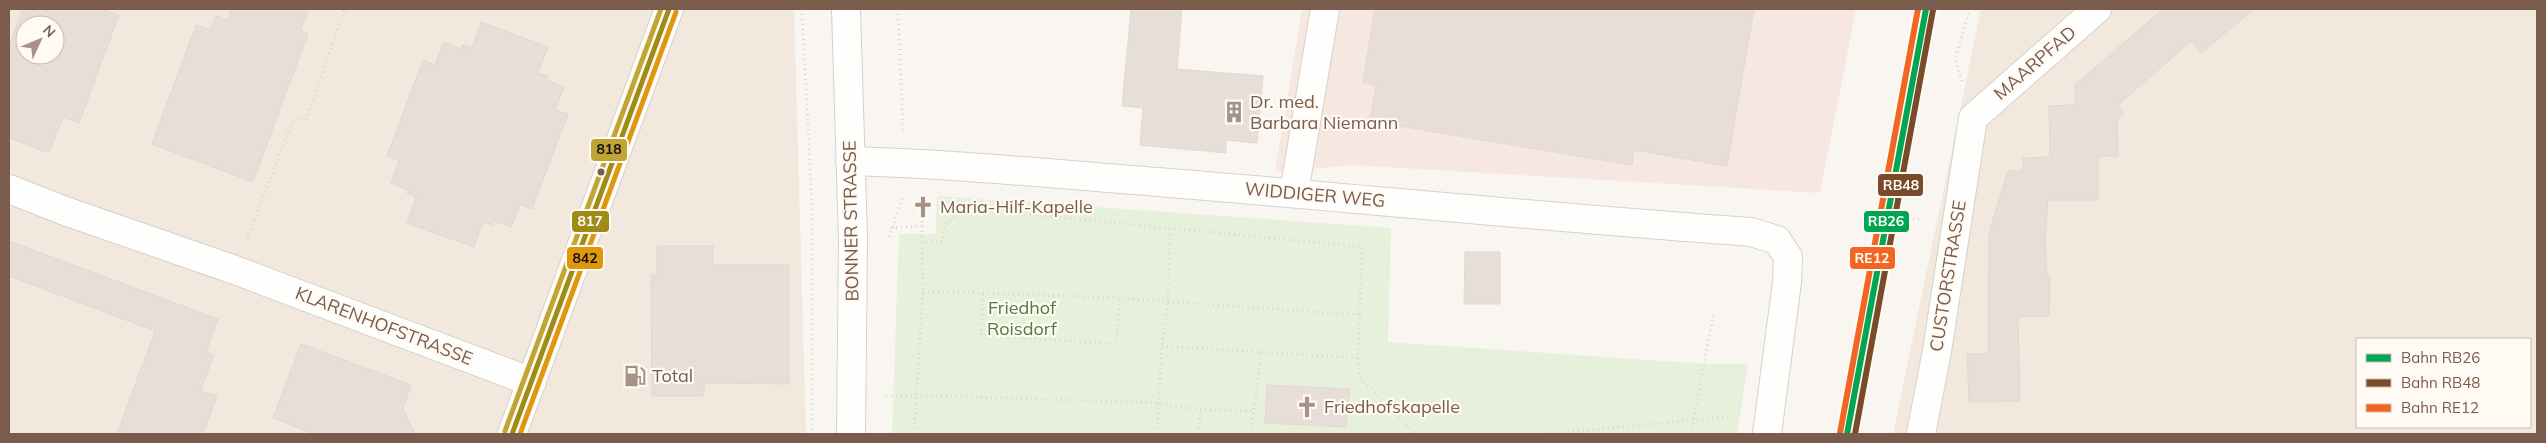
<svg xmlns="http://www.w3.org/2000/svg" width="2546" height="443" font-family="Mulish,sans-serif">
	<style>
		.residential { fill: #f2e8de; fill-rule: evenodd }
		.commercial { fill: #f6e8e1 }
		.green { fill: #e7f0db }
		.building { fill: #e6ded7; stroke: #e2d8d2; fill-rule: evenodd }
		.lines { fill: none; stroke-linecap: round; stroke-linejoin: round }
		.minor-casing { stroke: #d7d1cb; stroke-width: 30 }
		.tertiary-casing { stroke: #d7d1cb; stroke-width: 30 }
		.path { stroke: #dcd5d0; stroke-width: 3; stroke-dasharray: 1 4; stroke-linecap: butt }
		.minor { stroke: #fefefd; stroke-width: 28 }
		.tertiary { stroke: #fefefd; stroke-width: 28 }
		.bus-1-casing { stroke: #fffaf3; stroke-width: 9 }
		.bus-2-casing { stroke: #fffaf3; stroke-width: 9 }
		.bus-3-casing { stroke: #fffaf3; stroke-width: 9 }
		.bus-1 { stroke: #9f8c17; stroke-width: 5 }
		.bus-2 { stroke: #de970f; stroke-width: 5 }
		.bus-3 { stroke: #c0a434; stroke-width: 5 }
		.rail-1-casing { stroke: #fffaf3; stroke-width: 10 }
		.rail-2-casing { stroke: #fffaf3; stroke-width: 10 }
		.rail-3-casing { stroke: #fffaf3; stroke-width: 10 }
		.rail-1 { stroke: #00a651; stroke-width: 6 }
		.rail-2 { stroke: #7a4b2a; stroke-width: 6 }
		.rail-3 { stroke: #f26522; stroke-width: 6 }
		.bus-dot { fill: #7a5c4d; stroke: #fffaf3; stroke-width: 2 }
		.labels { text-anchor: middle; stroke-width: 4.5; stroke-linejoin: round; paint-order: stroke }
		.street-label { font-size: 18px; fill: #7a5c4d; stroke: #fffaf3 }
		.poi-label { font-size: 18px; fill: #7a5c4d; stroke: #fffaf3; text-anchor: start }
		.park-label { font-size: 18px; fill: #537a41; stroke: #fffaf3 }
		.line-badge { stroke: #fffaf3; stroke-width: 2 }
		.badge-label { font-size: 14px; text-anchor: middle; font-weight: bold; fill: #fff }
		.pale-badge-label { font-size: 14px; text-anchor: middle; font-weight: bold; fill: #111 }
	</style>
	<rect width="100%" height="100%" fill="#f9f5f0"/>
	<path class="residential" d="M 9,9 L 794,9 L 806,434 L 9,434 ZM 25,25 L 55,25 L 55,55 L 25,55 Z
		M 1981,9 L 2537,9 L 2537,434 L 1893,434 ZM 2357,339 L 2530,339 L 2530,427 L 2357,427 Z"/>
	<path class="commercial" d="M 1302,9 L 1856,9 L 1820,193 L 1352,165 L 1275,172 Z"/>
	<path class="green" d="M 937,196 L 1391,228 L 1388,342 L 1705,364 L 1748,364 L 1737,434 L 892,434 L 899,234 L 936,234 Z"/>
	<path class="building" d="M 23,9 L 101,9 L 119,15 L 79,123 L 63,117 L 49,153 L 9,138 L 9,46 ZM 25,25 L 55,25 L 55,55 L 25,55 Z
		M 231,9 L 309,9 L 301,30 L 308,34 L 253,182 L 152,144 L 196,25 L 211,30 L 216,16 L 227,20 Z
		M 1131,9 L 1182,9 L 1177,69 L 1263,76 L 1257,143 L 1226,140 L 1226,153 L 1140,145 L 1143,108 L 1122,106 Z
		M 1375,9 L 1754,9 L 1727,166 L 1634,150 L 1632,165 L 1370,121 L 1376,85 L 1363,82 Z
		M 2163,9 L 2254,9 L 2201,53 L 2191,41 L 2117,106 L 2124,113 L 2117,119 L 2118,156 L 2098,156 L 2098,200 L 2048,200 L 2045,241 L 2047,276 L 2050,276 L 2049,316 L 2018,317 L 2020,401 L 1969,402 L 1967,354 L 1988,354 L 1989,233 L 2008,171 L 2023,171 L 2023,158 L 2050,157 L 2049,106 L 2075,105 L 2075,85 Z
		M 481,22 L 548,47 L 538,73 L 548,76 L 546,80 L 564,87 L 555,110 L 568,114 L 532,209 L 520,205 L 511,227 L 494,221 L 492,225 L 483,221 L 474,247 L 407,223 L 416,197 L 407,193 L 408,190 L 391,183 L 399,160 L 387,156 L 423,60 L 435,65 L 444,42 L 461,49 L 462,45 L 472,48 Z
		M 9,241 L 218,319 L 206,352 L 214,355 L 200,391 L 217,396 L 203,434 L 117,434 L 155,331 L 9,276 Z
		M 657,246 L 713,246 L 713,265 L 789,265 L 789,384 L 704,383 L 704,396 L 652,396 L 651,275 L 657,275 Z
		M 1465,252 L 1500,252 L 1500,304 L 1464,304 Z
		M 301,344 L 411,385 L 403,409 L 415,434 L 314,434 L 273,418 Z
		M 1267,385 L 1350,389 L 1346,427 L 1265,423 Z"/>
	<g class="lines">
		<g class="minor-casing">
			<path id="minor" d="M 850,161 C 953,164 1056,174 1158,182 C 1356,198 1553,218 1751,232 L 1777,240 L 1788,257 L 1787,282 L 1767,434
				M 9,189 L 65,211 L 235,270 L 532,382
				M 1294,193 L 1325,9
				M 512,434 L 669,9
				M 1921,434 L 1937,351 L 1973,118 L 2097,9"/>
		</g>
		<g class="tertiary-casing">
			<path id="tertiary" d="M 846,9 L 853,240 L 851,434"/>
		</g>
		<path class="path" d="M 802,9 L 812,206 L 812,434
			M 898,9 L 903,130
			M 1962,81 L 1955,59 L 1970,9
			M 1908,218 L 1922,220
			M 922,226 L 922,242 L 942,242 L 945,225 L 964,208 L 1362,247 L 1358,358 L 1360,378 L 1415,434
			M 891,228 L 922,226 L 922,216
			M 889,237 L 903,196
			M 247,239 L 293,120 L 306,119 L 345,9
			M 923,291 L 1120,298 L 1361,315
			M 983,294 L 981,335 L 1116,344 L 1120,298
			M 1162,346 L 1358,358
			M 886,397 L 916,395 L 1158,403 L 1201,410 L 1253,411
			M 914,434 L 923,291 L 922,242
			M 1157,434 L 1162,346 L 1168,302 L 1170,227
			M 1198,434 L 1201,410
			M 1251,434 L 1261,352
			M 1548,434 L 1735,416
			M 1612,434 L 1613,429
			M 1691,434 L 1713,315"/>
		<use href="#minor" class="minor"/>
		<use href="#tertiary" class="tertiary"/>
		<g class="bus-1-casing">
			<path id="bus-1" d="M 512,434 L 669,9"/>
		</g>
		<g class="bus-2-casing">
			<path id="bus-2" d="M 520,434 L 676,12"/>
		</g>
		<g class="bus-3-casing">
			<path id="bus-3" d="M 505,431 L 661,9"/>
		</g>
		<use href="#bus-1" class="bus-1"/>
		<use href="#bus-2" class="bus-2"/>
		<use href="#bus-3" class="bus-3"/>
		<g class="rail-1-casing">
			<path id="rail-1" d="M 1847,434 L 1926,9"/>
		</g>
		<g class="rail-2-casing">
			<path id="rail-2" d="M 1855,434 L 1933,10"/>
		</g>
		<g class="rail-3-casing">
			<path id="rail-3" d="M 1840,433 L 1918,9"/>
		</g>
		<use href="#rail-1" class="rail-1"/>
		<use href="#rail-2" class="rail-2"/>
		<use href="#rail-3" class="rail-3"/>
	</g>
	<defs>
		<g id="building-bare" transform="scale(1.725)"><path d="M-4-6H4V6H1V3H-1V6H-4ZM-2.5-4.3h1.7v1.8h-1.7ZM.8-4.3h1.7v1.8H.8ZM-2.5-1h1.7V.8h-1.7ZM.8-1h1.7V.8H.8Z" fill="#a69286" stroke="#fffaf3" stroke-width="2.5" paint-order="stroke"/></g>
		<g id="church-bare" transform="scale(1.725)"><path d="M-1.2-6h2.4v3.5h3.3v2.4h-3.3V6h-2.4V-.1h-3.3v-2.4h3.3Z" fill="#a69286" stroke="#fffaf3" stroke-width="2.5" paint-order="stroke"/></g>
		<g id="fuel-bare" transform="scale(1.725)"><path d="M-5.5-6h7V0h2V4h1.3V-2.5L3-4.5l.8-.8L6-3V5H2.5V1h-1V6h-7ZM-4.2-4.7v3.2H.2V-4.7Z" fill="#a69286" stroke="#fffaf3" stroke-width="2.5" paint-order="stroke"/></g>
	</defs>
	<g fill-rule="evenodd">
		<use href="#building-bare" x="1234" y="112"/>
		<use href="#church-bare" x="923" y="207"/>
		<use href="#fuel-bare" x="635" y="376"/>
		<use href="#church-bare" x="1307" y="407"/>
	</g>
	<circle class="bus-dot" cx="601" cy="172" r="4.5"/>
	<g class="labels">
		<g class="street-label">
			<text transform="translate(2035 63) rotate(-41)" y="6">MAARPFAD</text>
			<text transform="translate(1315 195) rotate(5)" y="6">WIDDIGER WEG</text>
			<text transform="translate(851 221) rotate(-91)" y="6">BONNER STRASSE</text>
			<text transform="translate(1948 276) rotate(-81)" y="6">CUSTORSTRASSE</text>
			<text transform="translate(384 326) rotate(21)" y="6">KLARENHOFSTRASSE</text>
		</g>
		<g class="poi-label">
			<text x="1250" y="108">Dr. med.<tspan x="1250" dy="21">Barbara Niemann</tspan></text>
			<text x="940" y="213">Maria-Hilf-Kapelle</text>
			<text x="652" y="382">Total</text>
			<text x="1324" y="413">Friedhofskapelle</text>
		</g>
		<g class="park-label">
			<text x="1022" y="314">Friedhof<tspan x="1022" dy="21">Roisdorf</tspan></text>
		</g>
	</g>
	<g class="line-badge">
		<rect x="590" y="138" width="38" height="24" rx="5" fill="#c0a434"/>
		<rect x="1877" y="173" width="47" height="24" rx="5" fill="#7a4b2a"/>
		<rect x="571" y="210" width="39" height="23" rx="5" fill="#9f8c17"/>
		<rect x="1863" y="210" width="47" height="23" rx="5" fill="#00a651"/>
		<rect x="1849" y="246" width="47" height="24" rx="5" fill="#f26522"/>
		<rect x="566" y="246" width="38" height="24" rx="5" fill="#de970f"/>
	</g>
	<g class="badge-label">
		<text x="1901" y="190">RB48</text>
		<text x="590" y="226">817</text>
		<text x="1886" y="226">RB26</text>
		<text x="1872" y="263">RE12</text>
	</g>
	<g class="pale-badge-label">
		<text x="609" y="154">818</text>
		<text x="585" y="263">842</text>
	</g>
	<rect width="2546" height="443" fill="none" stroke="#7a5c4d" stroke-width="20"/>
	<rect x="2356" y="338" width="175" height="90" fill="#fffaf3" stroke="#cabbb1"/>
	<rect x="2366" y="354" width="25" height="8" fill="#00a651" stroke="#cabbb1"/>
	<text x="2401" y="363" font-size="15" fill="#7a5c4d">Bahn RB26</text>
	<rect x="2366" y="379" width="25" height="8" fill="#7a4b2a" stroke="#cabbb1"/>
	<text x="2401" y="388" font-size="15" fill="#7a5c4d">Bahn RB48</text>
	<rect x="2366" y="404" width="25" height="8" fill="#f26522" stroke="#cabbb1"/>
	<text x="2401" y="413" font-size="15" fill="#7a5c4d">Bahn RE12</text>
	<g transform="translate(40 40) rotate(46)"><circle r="24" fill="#fffaf3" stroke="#cabbb1"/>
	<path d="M0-4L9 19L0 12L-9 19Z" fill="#a69286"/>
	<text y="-8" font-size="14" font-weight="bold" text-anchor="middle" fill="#7a5c4d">N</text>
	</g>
</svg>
